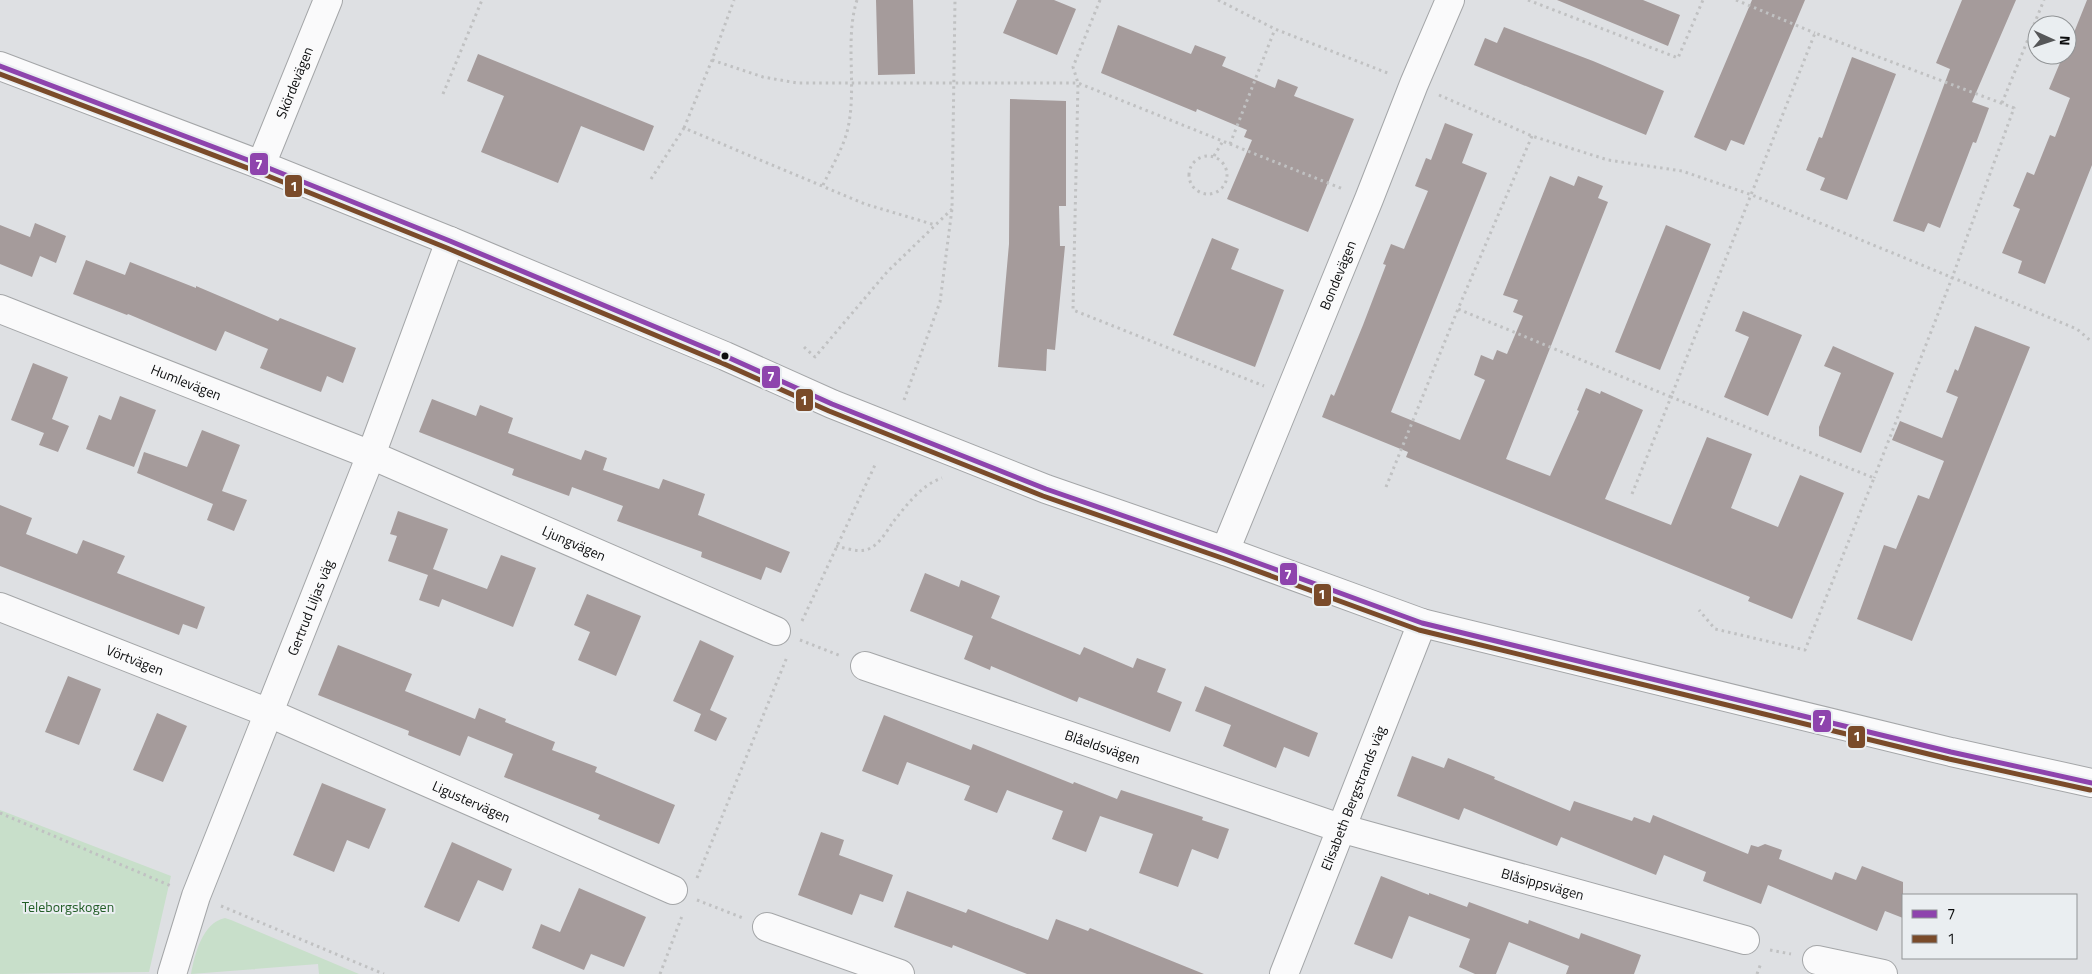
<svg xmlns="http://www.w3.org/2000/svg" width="2092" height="974" font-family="'Titillium Web',sans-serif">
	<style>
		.green { fill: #c8dfca }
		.building { fill: #a59b9b }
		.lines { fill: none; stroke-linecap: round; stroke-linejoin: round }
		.minor-casing { stroke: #a4a6a8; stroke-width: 30 }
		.tertiary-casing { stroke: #a4a6a8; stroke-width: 30 }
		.path { stroke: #c0c1c2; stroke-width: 3; stroke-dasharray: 2.5 4; stroke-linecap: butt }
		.minor { stroke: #fafafb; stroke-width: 28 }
		.tertiary { stroke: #fafafb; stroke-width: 28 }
		.bus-1-casing { stroke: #eaeef1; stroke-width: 9 }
		.bus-2-casing { stroke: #eaeef1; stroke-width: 9 }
		.bus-1 { stroke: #8e44ad; stroke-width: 5 }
		.bus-2 { stroke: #7a4b2a; stroke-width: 5 }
		.bus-dot { fill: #0c0d0e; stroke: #eaeef1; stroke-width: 2 }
		.labels { text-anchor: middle; stroke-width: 4; stroke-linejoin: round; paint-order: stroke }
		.street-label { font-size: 14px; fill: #0c0d0e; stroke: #eaeef1 }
		.park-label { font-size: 14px; fill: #225d27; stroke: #eaeef1 }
		.line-badge { stroke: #eaeef1; stroke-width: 2 }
		.badge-label { font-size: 14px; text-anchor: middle; font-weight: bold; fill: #fff }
	</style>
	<rect width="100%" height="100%" fill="#dee0e3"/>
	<path class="green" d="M 0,810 L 171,876 L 149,972 L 0,974 Z
		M 225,918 L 231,920 L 359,974 L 319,974 L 318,964 L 191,974 C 195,954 202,923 225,918 Z"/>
	<path class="building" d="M 876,0 L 913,0 L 915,74 L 878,75 Z
		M 1017,0 L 1054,0 L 1076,9 L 1057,55 L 1003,33 Z
		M 1557,0 L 1643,0 L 1680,15 L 1668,46 Z
		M 1752,0 L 1805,0 L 1744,145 L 1731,140 L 1726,151 L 1694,137 Z
		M 1962,0 L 2016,0 L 1972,102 L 1989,108 L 1976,143 L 1973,142 L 1940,228 L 1928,223 L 1924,232 L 1893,221 L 1950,69 L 1936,63 Z
		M 2087,0 L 2092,0 L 2092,165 L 2045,284 L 2018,273 L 2022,261 L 2002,253 L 2020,209 L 2013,206 L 2027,172 L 2034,175 L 2050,135 L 2055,137 L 2070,98 L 2049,89 L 2062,58 L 2063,59 L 2067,55 L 2067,50 Z
		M 1118,25 L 1191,54 L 1195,45 L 1226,57 L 1222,66 L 1275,88 L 1278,79 L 1298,87 L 1294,96 L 1354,119 L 1308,232 L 1227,199 L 1252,140 L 1244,137 L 1247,130 L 1197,109 L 1196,112 L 1101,73 Z
		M 1504,27 L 1593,61 L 1664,91 L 1646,135 L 1474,65 L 1485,38 L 1497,43 Z
		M 478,54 L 654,126 L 644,151 L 581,126 L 558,183 L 481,152 L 504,96 L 467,81 Z
		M 1852,57 L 1896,74 L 1847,200 L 1820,190 L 1825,178 L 1806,170 L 1819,137 L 1822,138 Z
		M 1010,99 L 1066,101 L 1066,206 L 1059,206 L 1060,246 L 1065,246 L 1055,350 L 1047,349 L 1046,371 L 998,367 L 1009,244 Z
		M 1445,123 L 1473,134 L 1462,163 L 1487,173 L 1391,412 L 1460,440 L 1485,380 L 1474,375 L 1481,355 L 1493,360 L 1497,350 L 1507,354 L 1523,316 L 1513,312 L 1518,300 L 1503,295 L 1550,176 L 1574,186 L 1578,176 L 1603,186 L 1598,198 L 1608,202 L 1506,459 L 1550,476 L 1579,411 L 1577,410 L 1586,388 L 1600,394 L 1601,391 L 1643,410 L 1605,499 L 1671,525 L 1707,437 L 1752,454 L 1731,508 L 1778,527 L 1800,475 L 1844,493 L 1792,619 L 1748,601 L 1750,597 L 1406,457 L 1408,452 L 1322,417 L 1331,394 L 1334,396 L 1363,325 L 1386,265 L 1383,264 L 1391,244 L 1404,249 L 1428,191 L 1415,186 L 1426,158 L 1431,160 Z
		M 35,223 L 66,236 L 56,263 L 40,256 L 32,277 L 0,264 L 0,225 L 30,237 Z
		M 1666,225 L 1711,244 L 1660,370 L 1615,352 Z
		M 1212,238 L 1239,249 L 1231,269 L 1284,290 L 1255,367 L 1173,335 Z
		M 86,260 L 125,275 L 130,262 L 196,288 L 196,286 L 278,321 L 280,318 L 356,348 L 343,383 L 327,376 L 321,392 L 260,368 L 268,349 L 225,331 L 216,351 L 128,314 L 127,315 L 73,294 Z
		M 1743,311 L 1802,335 L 1768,416 L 1724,397 L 1749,337 L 1735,331 Z
		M 1975,326 L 2030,347 L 1912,641 L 1857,619 L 1884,545 L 1896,549 L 1918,495 L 1929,499 L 1944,461 L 1892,440 L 1900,421 L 1942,438 L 1958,397 L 1946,392 L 1955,369 L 1958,371 Z
		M 1833,346 L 1894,373 L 1861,453 L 1819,436 L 1819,427 L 1841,373 L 1824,366 Z
		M 33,363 L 68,377 L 52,419 L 69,426 L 58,452 L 39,445 L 44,433 L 11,420 Z
		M 120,396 L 156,410 L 134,467 L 86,449 L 99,415 L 111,420 Z
		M 432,399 L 476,416 L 480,405 L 513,418 L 508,433 L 581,460 L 585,450 L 607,458 L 603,470 L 659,489 L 663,479 L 705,494 L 698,515 L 790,552 L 781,573 L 766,567 L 761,580 L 701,557 L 702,552 L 617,521 L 623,506 L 572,487 L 569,496 L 512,475 L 514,469 L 419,432 Z
		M 202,430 L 240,445 L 222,491 L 247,500 L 234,531 L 207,520 L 213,504 L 137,473 L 144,452 L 187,467 Z
		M 0,505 L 32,518 L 26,534 L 77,554 L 83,540 L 125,556 L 117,573 L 205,607 L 197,629 L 183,624 L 179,635 L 0,566 Z
		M 398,511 L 448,529 L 433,569 L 487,589 L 501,555 L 536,568 L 513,627 L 442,599 L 439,607 L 419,600 L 428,575 L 388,561 L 397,536 L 390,534 Z
		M 925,573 L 959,587 L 961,580 L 1000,596 L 991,618 L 1080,655 L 1084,647 L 1133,668 L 1137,658 L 1166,669 L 1157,692 L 1182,702 L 1170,732 L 1079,697 L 1077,702 L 991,666 L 990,670 L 964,659 L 973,636 L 910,611 Z
		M 587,594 L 641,616 L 616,676 L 578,660 L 590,632 L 574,625 Z
		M 700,640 L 734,656 L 710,710 L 727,718 L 716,741 L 694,731 L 701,714 L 673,701 Z
		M 338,645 L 412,674 L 405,691 L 475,719 L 479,708 L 506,719 L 505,722 L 555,742 L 552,750 L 597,767 L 595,772 L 675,805 L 659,844 L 598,819 L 600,815 L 504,777 L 513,754 L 468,736 L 460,756 L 408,735 L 409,731 L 318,695 Z
		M 68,676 L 101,689 L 79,745 L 45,732 Z
		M 1205,686 L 1318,733 L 1309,757 L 1284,747 L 1276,768 L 1223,746 L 1231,725 L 1195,711 Z
		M 157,713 L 187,726 L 163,782 L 133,770 Z
		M 884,715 L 971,750 L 973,744 L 1073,784 L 1074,782 L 1117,799 L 1121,790 L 1203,817 L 1202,820 L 1229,829 L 1218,859 L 1192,849 L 1178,887 L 1139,873 L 1153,834 L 1100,816 L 1086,852 L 1052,839 L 1063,811 L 1007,790 L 997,813 L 964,800 L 970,786 L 907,762 L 898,785 L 862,771 Z
		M 1412,756 L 1444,768 L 1448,758 L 1495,777 L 1494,779 L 1570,811 L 1574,801 L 1632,821 L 1634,817 L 1650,823 L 1653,815 L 1748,854 L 1751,845 L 1758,847 L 1765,844 L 1782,850 L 1779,859 L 1832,880 L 1835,872 L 1856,880 L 1862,866 L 1903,882 L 1903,918 L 1885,911 L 1877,931 L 1768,885 L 1761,904 L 1703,881 L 1706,872 L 1664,855 L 1656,875 L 1561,837 L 1557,846 L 1464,808 L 1459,820 L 1397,796 Z
		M 322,783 L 386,809 L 369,849 L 347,840 L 334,872 L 293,855 Z
		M 821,832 L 844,840 L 839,855 L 893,875 L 883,902 L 860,894 L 852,915 L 798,895 Z
		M 452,842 L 512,869 L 503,891 L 478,880 L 459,922 L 424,907 Z
		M 1381,876 L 1429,895 L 1429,893 L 1467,907 L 1469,902 L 1528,924 L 1529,920 L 1579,939 L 1581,933 L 1641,955 L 1634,974 L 1566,974 L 1569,966 L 1509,942 L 1496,974 L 1475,974 L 1459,967 L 1470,939 L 1409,916 L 1392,959 L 1354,944 Z
		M 579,888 L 646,917 L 624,967 L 591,954 L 584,970 L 532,948 L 541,924 L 560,932 Z
		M 907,891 L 966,913 L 968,909 L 1048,940 L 1056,919 L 1088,931 L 1090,928 L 1204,974 L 1027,974 L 953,945 L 952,948 L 894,927 Z"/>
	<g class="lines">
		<g class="minor-casing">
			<g id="minor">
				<path id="s1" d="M 261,165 L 328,0"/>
				<path id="s2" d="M 0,309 L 371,455 L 776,631"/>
				<path id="s3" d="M 1225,551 L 1369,199 L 1414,84 L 1450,0"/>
				<path id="s4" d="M 0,607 L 269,713 L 673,890"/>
				<path id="s5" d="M 865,666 L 1340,828 L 1745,940"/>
				<path d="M 767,927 L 900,974"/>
				<path d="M 1817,960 L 1883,974"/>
				<path id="s6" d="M 172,974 L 196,896 L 371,455 L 450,241"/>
				<path id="s7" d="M 1284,974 L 1422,623"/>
			</g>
		</g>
		<g class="tertiary-casing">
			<path id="tertiary" d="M 0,66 L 261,165 L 450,241 L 725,356 L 832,404 L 1046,489 L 1225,551 L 1422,623 L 1951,752 L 2092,783"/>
		</g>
		<path class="path" d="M 1100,0 L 1073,67 L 1078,83 L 1073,310 L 1264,386
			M 1218,0 L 1275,29 L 1390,74
			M 1528,0 L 1678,58 L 1703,0
			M 1736,0 L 1815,33
			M 712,60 L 763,77 L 797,83 L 1078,83 L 1230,144 L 1275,29
			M 443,94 L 482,0
			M 1439,95 L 1532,136 L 1608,160 L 1682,171 L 1752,195 L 2077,329 L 2092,342
			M 2002,103 L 2044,0
			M 684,128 L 712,60 L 734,0
			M 1532,136 L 1458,309 L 1671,397 L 1815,33 L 2014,108 L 1952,278 L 1874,478
			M 1230,144 L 1343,189
			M 1214,156 L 1223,141
			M1189 175a19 19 0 1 1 38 0a19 19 0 1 1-38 0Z
			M 651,179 L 684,128 L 865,204 L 935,225
			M 823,185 C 831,168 842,150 847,132 C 858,89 844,41 857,0
			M 804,347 L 815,357 L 887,272 L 952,209
			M 904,400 L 940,302 L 952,209 L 955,0
			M 1386,487 L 1458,309
			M 1632,494 L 1671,397 L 1874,478 L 1805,650 L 1715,629 L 1699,610
			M 836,546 C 845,548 856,552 866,550 C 879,546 886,532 893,522 C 906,506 921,485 942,478
			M 802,621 L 875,465
			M 800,640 L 841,656
			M 0,813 L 171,886
			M 697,878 L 787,657
			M 697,900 L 743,918
			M 221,906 L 384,974
			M 1770,950 L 1791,954
			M 660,974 L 682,916
			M 1757,974 L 1761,963"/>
		<use href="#minor" class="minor"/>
		<use href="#tertiary" class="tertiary"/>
		<g class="bus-1-casing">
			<path id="bus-1" d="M 0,66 L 261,165 L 450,241 L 725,356 L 832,404 L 1046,489 L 1225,551 L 1422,623 L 1951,752 L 2092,783"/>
		</g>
		<g class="bus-2-casing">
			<path id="bus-2" d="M 0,74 L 258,172 L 447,248 L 722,363 L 829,411 L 1043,496 L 1222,558 L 1419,630 L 1949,759 L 2090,790"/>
		</g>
		<use href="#bus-1" class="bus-1"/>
		<use href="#bus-2" class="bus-2"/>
	</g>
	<circle class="bus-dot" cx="725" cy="356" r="4.5"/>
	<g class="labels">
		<g class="street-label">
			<text dy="5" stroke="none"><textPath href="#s1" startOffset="89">Skördevägen</textPath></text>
			<text dy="5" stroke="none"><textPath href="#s3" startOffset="298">Bondevägen</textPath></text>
			<text dy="5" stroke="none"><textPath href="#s2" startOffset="200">Humlevägen</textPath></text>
			<text dy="5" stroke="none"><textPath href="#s2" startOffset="620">Ljungvägen</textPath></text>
			<text dy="5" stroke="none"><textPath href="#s6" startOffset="392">Gertrud Liljas väg</textPath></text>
			<text dy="5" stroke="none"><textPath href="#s4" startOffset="145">Vörtvägen</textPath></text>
			<text dy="5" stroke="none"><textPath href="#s5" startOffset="251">Blåeldsvägen</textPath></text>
			<text dy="5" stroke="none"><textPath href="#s7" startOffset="189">Elisabeth Bergstrands väg</textPath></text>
			<text dy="5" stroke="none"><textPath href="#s4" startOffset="510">Ligustervägen</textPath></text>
			<text dy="5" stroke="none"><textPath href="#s5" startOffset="712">Blåsippsvägen</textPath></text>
		</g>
		<g class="park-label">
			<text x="68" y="912">Teleborgskogen</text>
		</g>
	</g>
	<g class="line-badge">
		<rect x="249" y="152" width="20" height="24" rx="5" fill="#8e44ad"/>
		<rect x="284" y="174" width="19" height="24" rx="5" fill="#7a4b2a"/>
		<rect x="761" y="365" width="20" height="24" rx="5" fill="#8e44ad"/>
		<rect x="795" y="388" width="19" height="24" rx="5" fill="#7a4b2a"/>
		<rect x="1279" y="562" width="19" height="24" rx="5" fill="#8e44ad"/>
		<rect x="1313" y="583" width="19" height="24" rx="5" fill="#7a4b2a"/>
		<rect x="1812" y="709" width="20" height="24" rx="5" fill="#8e44ad"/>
		<rect x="1847" y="725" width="19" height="24" rx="5" fill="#7a4b2a"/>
	</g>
	<g class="badge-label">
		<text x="259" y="169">7</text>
		<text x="294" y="191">1</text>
		<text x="771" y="381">7</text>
		<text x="804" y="405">1</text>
		<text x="1288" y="579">7</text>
		<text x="1322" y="599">1</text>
		<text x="1822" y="725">7</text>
		<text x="1857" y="741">1</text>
	</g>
	<rect x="1902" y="894" width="175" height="65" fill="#eaeef1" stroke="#919496"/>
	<rect x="1912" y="910" width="25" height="8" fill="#8e44ad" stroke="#919496"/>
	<text x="1947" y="919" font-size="15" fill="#0c0d0e">7</text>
	<rect x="1912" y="935" width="25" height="8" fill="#7a4b2a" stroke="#919496"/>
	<text x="1947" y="944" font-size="15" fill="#0c0d0e">1</text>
	<g transform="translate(2052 40) rotate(93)"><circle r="24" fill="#eaeef1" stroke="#919496"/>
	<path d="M0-4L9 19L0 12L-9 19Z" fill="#565759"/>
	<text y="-8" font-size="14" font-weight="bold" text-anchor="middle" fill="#0c0d0e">N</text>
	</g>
</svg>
